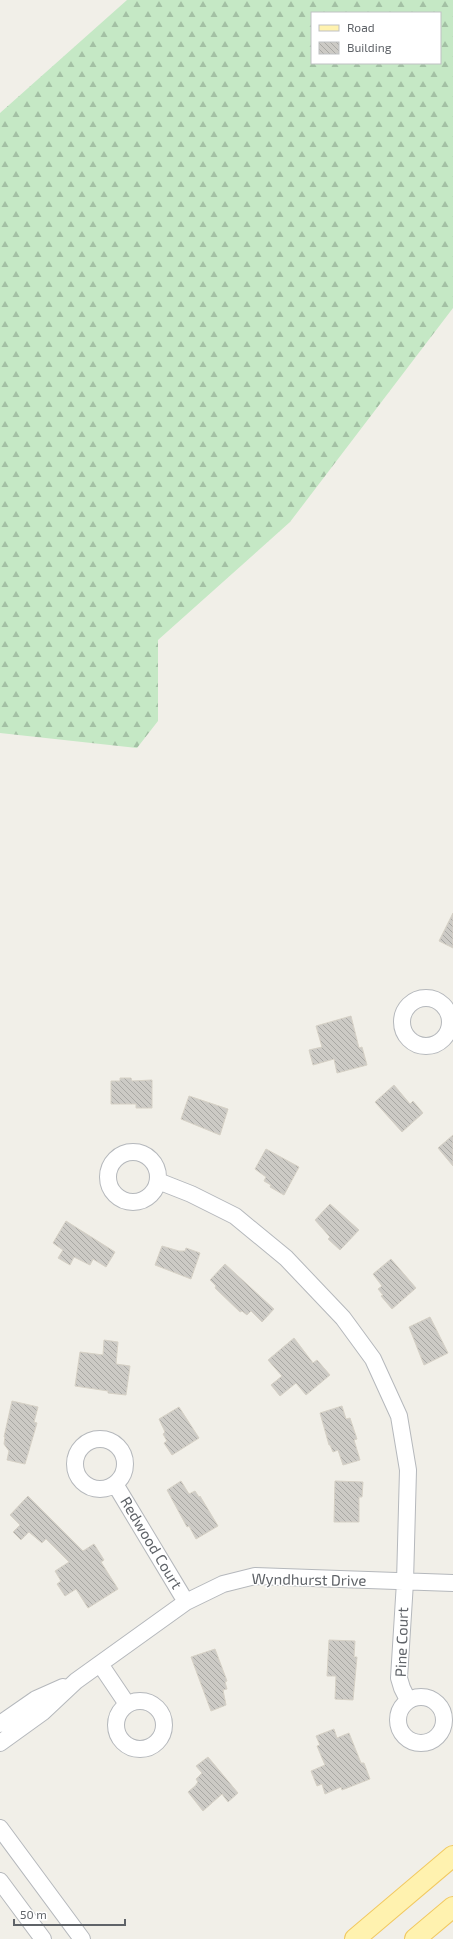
<svg xmlns="http://www.w3.org/2000/svg" width="453" height="1939" font-family="'Exo 2',sans-serif">
	<style>
		.forest { fill: url(#forest-firs); fill-rule: evenodd }
		.building { fill: url(#building-back-hatch); stroke: #d6d1c6 }
		.lines { fill: none; stroke-linecap: round; stroke-linejoin: round }
		.minor-casing { stroke: #b5b8bc; stroke-width: 18 }
		.major-casing { stroke: #f2c960; stroke-width: 22 }
		.minor { stroke: #fff; stroke-width: 16 }
		.major { stroke: #fff2af; stroke-width: 20 }
		.labels { text-anchor: middle; stroke-width: 3; stroke-linejoin: round; paint-order: stroke }
		.street-label { font-size: 15px; fill: #5f6368; stroke: #fff }
	</style>
	<defs>
		<pattern id="forest-firs" width="22" height="20" patternUnits="userSpaceOnUse"><rect width="22" height="20" fill="#c5e8c5"/><path d="M5 1l3.5 6h-7zM16 11l3.5 6h-7z" fill="#a3c0a4"/></pattern>
		<pattern id="building-back-hatch" width="6" height="6" patternUnits="userSpaceOnUse"><rect width="6" height="6" fill="#cccac5"/><path d="M-1 5l2 2M0 0l6 6M5-1l2 2" fill="none" stroke="#a9a8a4"/></pattern>
	</defs>
	<rect width="100%" height="100%" fill="#f1efe8"/>
	<path class="forest" d="M 127,0 L 453,0 L 453,308 L 290,522 L 158,640 L 158,721 L 137,748 L 0,733 L 0,113 ZM 312,13 L 440,13 L 440,63 L 312,63 Z"/>
	<path class="building" d="M 453,913 L 453,948 L 439,941 Z
		M 351,1016 L 359,1048 L 362,1047 L 367,1065 L 337,1073 L 334,1059 L 313,1065 L 309,1050 L 322,1047 L 316,1026 Z
		M 120,1078 L 131,1078 L 132,1081 L 152,1080 L 152,1108 L 136,1108 L 136,1104 L 111,1104 L 111,1081 L 120,1081 Z
		M 394,1085 L 410,1104 L 413,1101 L 423,1113 L 402,1132 L 375,1102 Z
		M 189,1096 L 228,1109 L 220,1135 L 181,1119 Z
		M 453,1135 L 453,1166 L 438,1148 Z
		M 266,1149 L 299,1167 L 284,1195 L 270,1187 L 271,1185 L 264,1181 L 266,1177 L 255,1169 Z
		M 330,1204 L 359,1230 L 340,1250 L 328,1239 L 330,1237 L 315,1220 Z
		M 66,1221 L 115,1252 L 106,1267 L 93,1259 L 90,1265 L 74,1257 L 70,1265 L 58,1258 L 63,1250 L 53,1243 Z
		M 162,1246 L 179,1251 L 185,1251 L 186,1248 L 200,1253 L 191,1279 L 155,1265 Z
		M 391,1259 L 416,1288 L 392,1309 L 381,1296 L 383,1295 L 378,1289 L 382,1286 L 373,1274 Z
		M 225,1264 L 274,1309 L 262,1322 L 251,1311 L 247,1315 L 242,1311 L 240,1312 L 215,1288 L 216,1286 L 210,1280 Z
		M 430,1317 L 448,1353 L 424,1365 L 409,1327 Z
		M 294,1338 L 313,1363 L 317,1360 L 330,1375 L 306,1395 L 296,1383 L 280,1396 L 271,1385 L 282,1376 L 268,1360 Z
		M 104,1340 L 118,1342 L 116,1364 L 130,1366 L 126,1395 L 108,1393 L 108,1391 L 75,1386 L 80,1352 L 103,1355 Z
		M 12,1401 L 38,1407 L 34,1422 L 37,1423 L 25,1464 L 7,1460 L 9,1451 L 4,1444 L 5,1437 L 4,1437 Z
		M 342,1406 L 346,1419 L 350,1418 L 357,1439 L 354,1440 L 360,1460 L 343,1465 L 338,1450 L 333,1452 L 330,1445 L 329,1445 L 320,1413 Z
		M 179,1407 L 199,1438 L 172,1455 L 164,1443 L 167,1441 L 163,1434 L 165,1432 L 159,1419 Z
		M 181,1481 L 189,1494 L 195,1491 L 199,1497 L 200,1496 L 218,1526 L 196,1539 L 189,1526 L 187,1527 L 167,1490 Z
		M 335,1481 L 363,1482 L 362,1497 L 359,1497 L 359,1522 L 334,1522 Z
		M 28,1496 L 83,1551 L 94,1544 L 104,1560 L 101,1562 L 118,1589 L 88,1608 L 76,1589 L 65,1596 L 57,1584 L 61,1581 L 55,1571 L 69,1562 L 46,1539 L 42,1543 L 29,1532 L 21,1540 L 13,1532 L 20,1525 L 10,1515 Z
		M 329,1640 L 355,1641 L 354,1657 L 357,1657 L 353,1700 L 335,1699 L 336,1676 L 327,1676 Z
		M 215,1649 L 227,1681 L 225,1682 L 227,1689 L 223,1690 L 226,1705 L 211,1711 L 191,1657 Z
		M 334,1729 L 337,1738 L 349,1733 L 361,1763 L 364,1763 L 370,1779 L 342,1790 L 341,1787 L 325,1794 L 322,1784 L 317,1786 L 311,1771 L 325,1765 L 317,1746 L 320,1745 L 316,1736 Z
		M 208,1757 L 238,1793 L 228,1802 L 222,1794 L 203,1811 L 188,1792 L 195,1786 L 198,1782 L 196,1779 L 202,1773 L 196,1766 Z"/>
	<g class="lines">
		<g class="minor-casing">
			<path id="minor" d="M402 1022a24 24 0 1 1 48 0a24 24 0 1 1-48 0Z
				M108 1177a25 25 0 1 1 50 0a25 25 0 1 1-50 0Z
				M 158,1181 L 191,1194 L 235,1216 L 286,1258 L 343,1318 L 373,1359 L 399,1416 L 408,1470 L 405,1582 L 399,1678 L 402,1688 L 408,1700
				M75 1464a25 25 0 1 1 50 0a25 25 0 1 1-50 0Z
				M 115,1484 L 186,1602
				M 100,1664 L 127,1704
				M398 1720a23 23 0 1 1 46 0a23 23 0 1 1-46 0Z
				M116 1725a24 24 0 1 1 48 0a24 24 0 1 1-48 0Z
				M 0,1724 L 36,1699 L 63,1687
				M 0,1743 L 43,1712 L 76,1681 L 186,1602 L 223,1584 L 255,1576 L 453,1583
				M 0,1828 L 82,1939
				M 0,1881 L 43,1939"/>
		</g>
		<g class="major-casing">
			<path id="major" d="M 355,1939 L 453,1856
				M 415,1939 L 453,1907"/>
		</g>
		<use href="#minor" class="minor"/>
		<use href="#major" class="major"/>
	</g>
	<g class="labels">
		<g class="street-label">
			<text transform="translate(151 1543) rotate(59)" y="5">Redwood Court</text>
			<text transform="translate(309 1580) rotate(1)" y="5">Wyndhurst Drive</text>
			<text transform="translate(402 1642) rotate(-88)" y="5">Pine Court</text>
		</g>
	</g>
	<rect x="311" y="12" width="130" height="52" fill="#ffffff" stroke="#bfc1c3"/>
	<rect x="319" y="25" width="20" height="6" fill="#fff2af" stroke="#bfc1c3"/>
	<text x="347" y="32" font-size="12" fill="#5f6368">Road</text>
	<rect x="319" y="42" width="20" height="12" fill="url(#building-back-hatch)" stroke="#bfc1c3"/>
	<text x="347" y="52" font-size="12" fill="#5f6368">Building</text>
	<path d="M14 1919v6h111v-6" fill="none" stroke="#5f6368" stroke-width="2"/>
	<text x="20" y="1919" font-size="12" fill="#5f6368" stroke="#ffffff" stroke-width="3" paint-order="stroke">50 m</text>
</svg>
